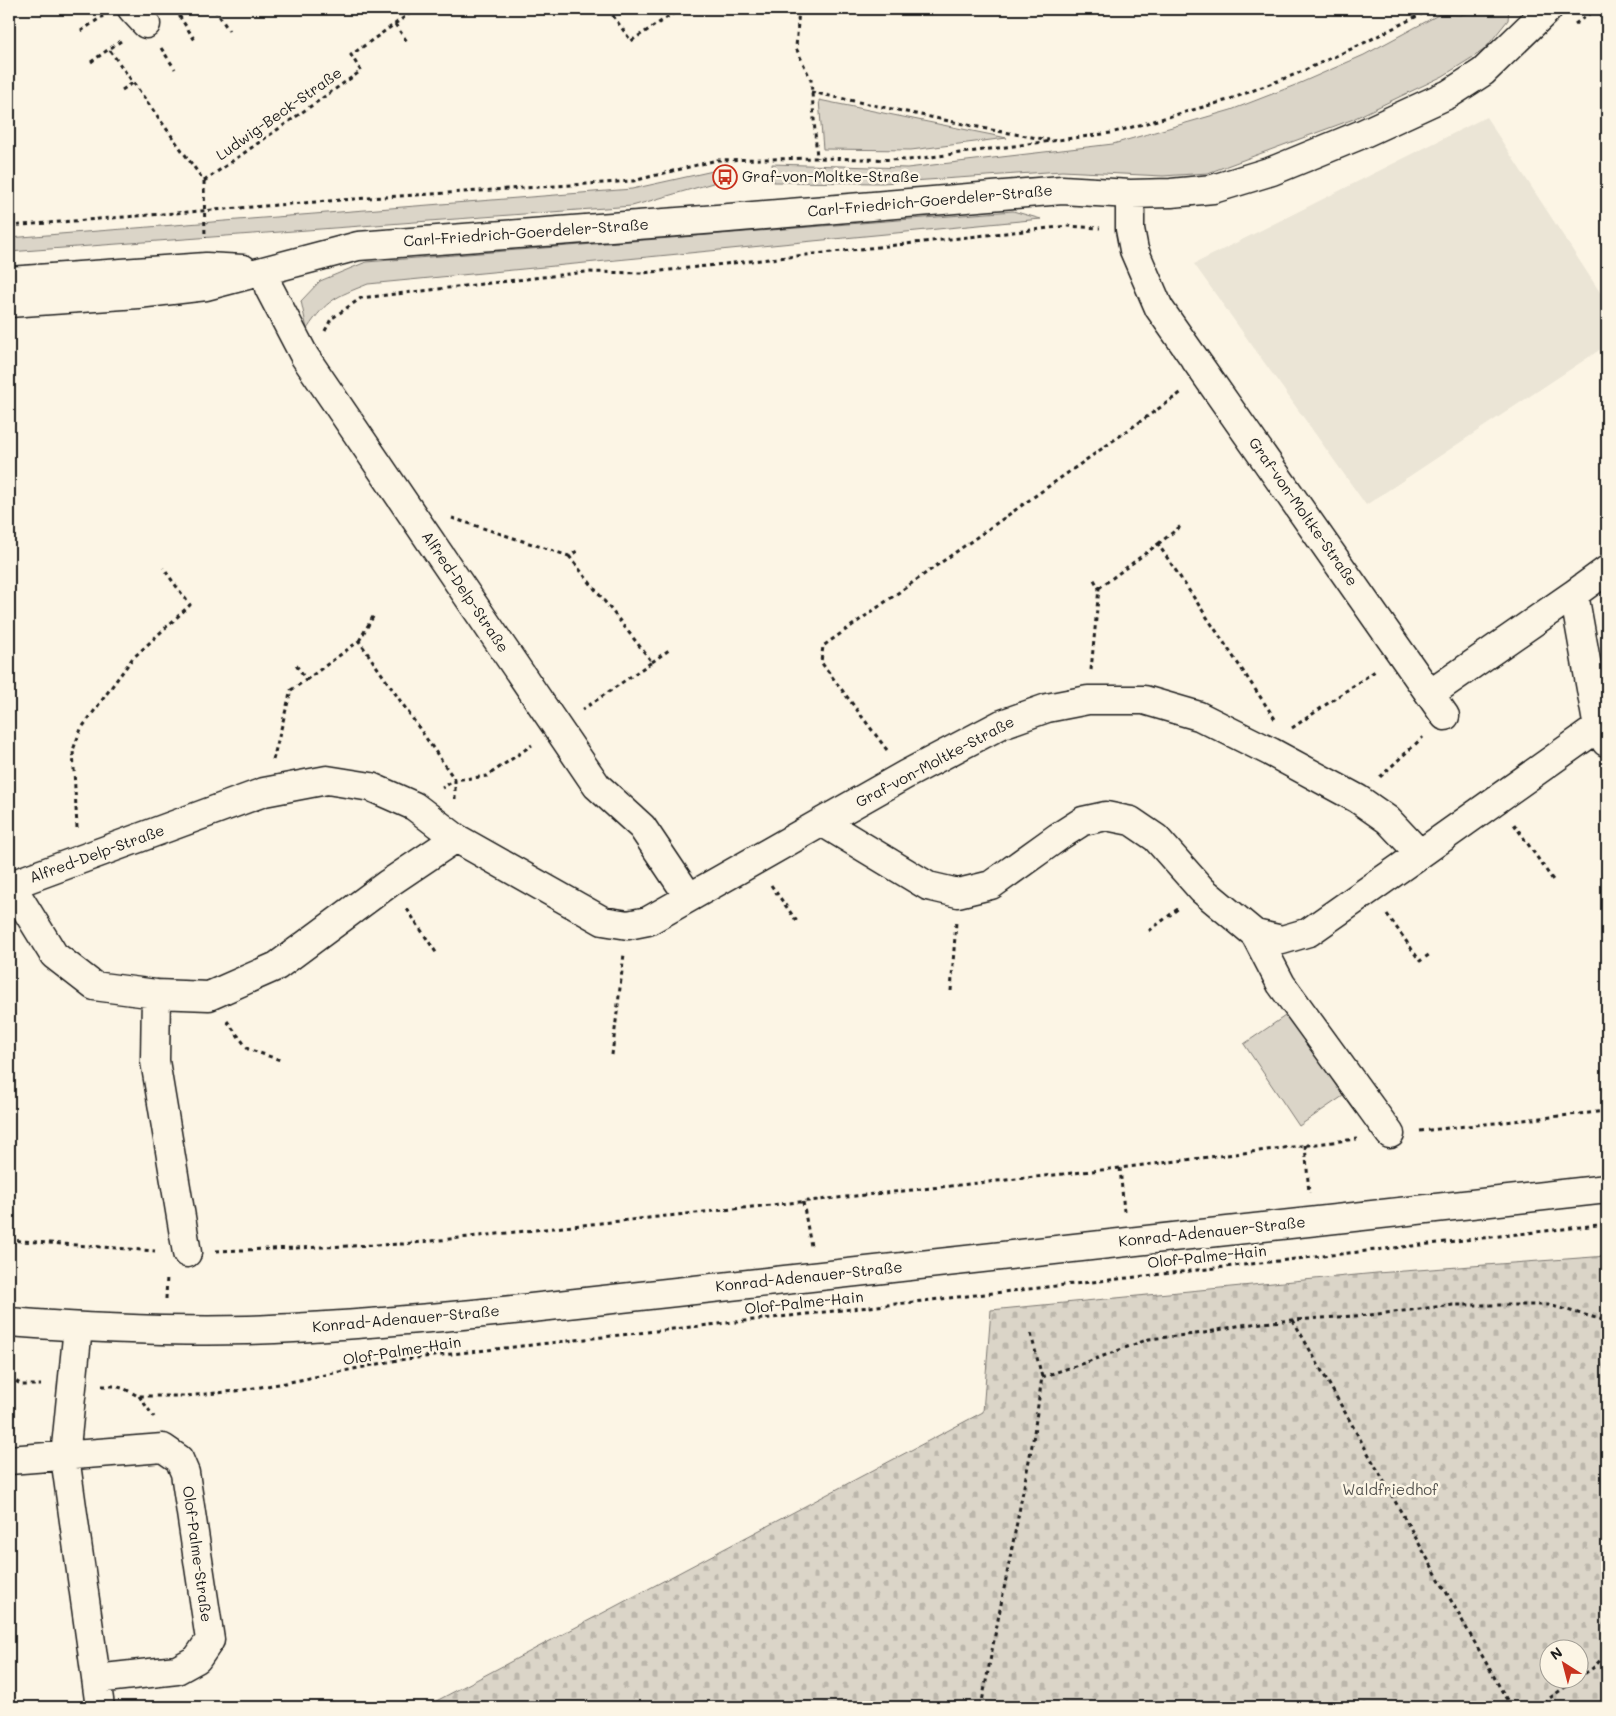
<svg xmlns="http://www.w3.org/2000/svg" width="1616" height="1716" font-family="Mali,sans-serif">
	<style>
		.built { fill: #ebe5d6 }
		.green { fill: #dbd5c8; stroke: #7c7872 }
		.cemetery { fill: url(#cemetery-stones); stroke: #7c7872; fill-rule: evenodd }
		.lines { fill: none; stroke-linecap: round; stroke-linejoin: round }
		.minor-casing { stroke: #1c1c1c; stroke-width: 31 }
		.major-casing { stroke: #1c1c1c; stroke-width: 31 }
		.path { stroke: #1c1c1c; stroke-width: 3; stroke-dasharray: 4 4; stroke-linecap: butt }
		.minor { stroke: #fcf5e5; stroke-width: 28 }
		.major { stroke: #fcf5e5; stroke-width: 28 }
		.labels { text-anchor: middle; stroke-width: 5; stroke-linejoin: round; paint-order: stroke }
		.street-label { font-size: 15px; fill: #1c1c1c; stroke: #fcf5e5 }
		.poi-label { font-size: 15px; fill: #1c1c1c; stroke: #fcf5e5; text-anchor: start }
		.park-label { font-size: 15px; fill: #555450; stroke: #fcf5e5 }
	</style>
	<defs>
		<pattern id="cemetery-stones" width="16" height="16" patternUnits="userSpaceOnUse" patternTransform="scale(1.25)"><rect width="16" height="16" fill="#dbd5c8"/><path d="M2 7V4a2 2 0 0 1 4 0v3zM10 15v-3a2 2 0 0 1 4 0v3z" fill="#bbb6ab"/></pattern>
	</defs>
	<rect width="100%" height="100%" fill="#fcf5e5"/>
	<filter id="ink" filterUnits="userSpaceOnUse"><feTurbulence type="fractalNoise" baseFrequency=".02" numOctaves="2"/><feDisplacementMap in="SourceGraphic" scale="10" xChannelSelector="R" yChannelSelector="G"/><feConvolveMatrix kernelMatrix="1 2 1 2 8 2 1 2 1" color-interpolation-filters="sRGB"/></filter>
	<g filter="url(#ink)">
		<path class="built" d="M 1486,117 L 1607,303 L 1607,345 L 1366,505 L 1194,264 Z"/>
		<path class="green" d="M 1488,9 L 1509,9 L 1508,20 L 1484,50 L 1443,76 L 1351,120 L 1208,173 L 1163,176 L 1062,171 L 882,183 L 774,182 L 772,164 L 907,168 L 1113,144 L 1231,110 L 1298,84 L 1364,55 L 1440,14 L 1460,15 Z
			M 819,100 L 1007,138 L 911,150 L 823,149 Z
			M 713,171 L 713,183 L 632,206 L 9,252 L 9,238 L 632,189 Z
			M 1013,211 L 1041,219 L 368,284 C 336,297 327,299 307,329 L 301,301 L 320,281 L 366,262 Z
			M 1288,1014 L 1343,1096 L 1299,1126 L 1244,1044 Z"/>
		<path class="cemetery" d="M 1607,1256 L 1607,1707 L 425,1707 L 983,1412 L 991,1310 L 1377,1273 ZM 1548,1648 L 1578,1648 L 1578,1678 L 1548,1678 Z"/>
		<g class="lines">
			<g class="minor-casing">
				<path id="minor" d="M 132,9 L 146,24
					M 1130,194 L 1130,229 L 1134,250 L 1159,308 L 1445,716
					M 265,271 L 269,288 L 305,357 L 597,786 L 642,827 L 689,897
					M 9,281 L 206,267 L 243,269
					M 9,303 L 138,294 L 206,286 L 358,246 L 717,219 L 1062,190 L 1130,194 L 1171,193 L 1213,189 L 1272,171 L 1360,135 L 1449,94 L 1483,72 L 1548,9
					M 1430,694 L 1574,594
					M 1606,742 L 1598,728 L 1574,594 L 1607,570
					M 822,822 L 905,775 L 1002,724 L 1047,708 L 1088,700 L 1144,700 L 1199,716 L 1271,752 L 1358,799 L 1388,820 L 1420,854 L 1607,721
					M 11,885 L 54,955 L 94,986 L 156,994 L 209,996 L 277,966 L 389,883 L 456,838 L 603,921 L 628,925 L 648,921 L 822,822 L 928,886 L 958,893 L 991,885 L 1058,837 L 1083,821 L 1106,816 L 1131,821 L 1156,838 L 1202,890 L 1255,934 L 1282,940 L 1309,932 L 1420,854
					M 11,885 L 264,792 L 327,780 L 371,787 L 414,806 L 456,838
					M 1255,934 L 1281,984 L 1390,1134
					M 156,994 L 155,1061 L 187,1253
					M 78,1327 L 65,1457 L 100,1707
					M 9,1460 L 163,1448 L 179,1459 L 185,1473 L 210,1640 L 197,1659 L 177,1670 L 96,1679"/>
			</g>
			<g class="major-casing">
				<path id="major" d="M 9,1322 C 88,1328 168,1332 248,1330 C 337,1327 425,1319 513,1310 L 1607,1189"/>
			</g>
			<path class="path" d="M 175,9 L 196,42
				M 215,9 L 229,31
				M 608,9 L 631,41 L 680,9
				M 799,9 L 796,48 L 811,80 L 817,158
				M 55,10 L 57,9
				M 395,24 L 408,43
				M 1575,24 L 1596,9
				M 81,31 L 103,16
				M 121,41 L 109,49 L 204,181
				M 161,48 L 175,69
				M 91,62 L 109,49
				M 122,90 L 133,83
				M 811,92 L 992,130 L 1049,140
				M 204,181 L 361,71 L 351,55 L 416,9
				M 204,181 L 205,238
				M 9,226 L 354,199 L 633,181 L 717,160 L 817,158 L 908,160 L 1111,133 L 1228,100 L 1296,74 L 1360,45 L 1431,9
				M 325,331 L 331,319 L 361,298 L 586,272 L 643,273 L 1068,226 L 1100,228
				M 452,518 L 569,556 L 577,551
				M 1158,544 L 1181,526
				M 569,556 L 652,662 L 582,710
				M 1099,588 L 1158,544 L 1275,719
				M 359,641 L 374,615
				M 652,662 L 669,650
				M 1091,670 L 1099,588 L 1093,578
				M 306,680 L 359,641 L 455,780 L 442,788
				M 1292,728 L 1375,671
				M 887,750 L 821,662 L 823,646 L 1182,392
				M 273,760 L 291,690 L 306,680 L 294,662
				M 1380,777 L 1423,737
				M 455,799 L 455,780 L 487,776 L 532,745
				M 1514,824 L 1555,883
				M 77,828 L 73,750 L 81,729 L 132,659 L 190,605 L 163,568
				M 771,885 L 798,923
				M 407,909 L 437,954
				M 1387,914 L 1420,961 L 1430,954
				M 1149,931 L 1179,908
				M 951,991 L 956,922
				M 227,1021 L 248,1049 L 283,1061
				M 612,1055 L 624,954
				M 1420,1131 L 1607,1111
				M 1305,1145 L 1309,1193
				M 1120,1168 L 1124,1211
				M 803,1202 L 811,1246
				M 9,1240 L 155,1251
				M 216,1251 L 403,1244 L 1120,1168 L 1357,1139
				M 166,1299 L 167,1275
				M 1293,1320 L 1511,1707
				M 9,1377 L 22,1385 L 41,1385
				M 1042,1377 L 1087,1362 L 1149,1339 L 1204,1333 L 1242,1325 L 1293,1320 L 1369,1315 L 1453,1305 L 1549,1305 L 1607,1321
				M 102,1386 L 115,1386 L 125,1389 L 138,1396 L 186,1396 L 236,1391 L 285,1383 L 398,1360 L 1607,1224
				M 139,1396 L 154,1417
				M 1578,1678 L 1593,1668 L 1607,1653
				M 981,1707 L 1033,1440 L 1042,1377 L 1031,1334
				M 1537,1707 L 1578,1678"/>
			<use href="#minor" class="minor"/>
			<use href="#major" class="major"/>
		</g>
	</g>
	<defs>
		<g id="bus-ring" transform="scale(1.25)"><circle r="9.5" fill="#fcf5e5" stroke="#c8321e" stroke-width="1.5"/><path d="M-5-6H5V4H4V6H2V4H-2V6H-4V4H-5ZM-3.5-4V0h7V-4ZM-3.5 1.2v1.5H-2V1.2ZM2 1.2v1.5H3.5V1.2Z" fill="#c8321e"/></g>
	</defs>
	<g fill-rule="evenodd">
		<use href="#bus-ring" x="725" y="177"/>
	</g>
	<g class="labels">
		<g class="street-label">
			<text transform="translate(279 114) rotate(-35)" y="5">Ludwig-Beck-Straße</text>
			<text transform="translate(930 201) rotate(-5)" y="5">Carl-Friedrich-Goerdeler-Straße</text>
			<text transform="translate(526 233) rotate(-4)" y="5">Carl-Friedrich-Goerdeler-Straße</text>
			<text transform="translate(1303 512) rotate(55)" y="5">Graf-von-Moltke-Straße</text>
			<text transform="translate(465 592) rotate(56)" y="5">Alfred-Delp-Straße</text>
			<text transform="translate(935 762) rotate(-28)" y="5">Graf-von-Moltke-Straße</text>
			<text transform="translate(97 854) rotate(-20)" y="5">Alfred-Delp-Straße</text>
			<text transform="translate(1212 1232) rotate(-6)" y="5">Konrad-Adenauer-Straße</text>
			<text transform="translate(1207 1257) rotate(-6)" y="5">Olof-Palme-Hain</text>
			<text transform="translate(809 1277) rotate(-6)" y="5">Konrad-Adenauer-Straße</text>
			<text transform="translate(804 1303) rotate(-6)" y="5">Olof-Palme-Hain</text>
			<text transform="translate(406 1319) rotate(-5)" y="5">Konrad-Adenauer-Straße</text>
			<text transform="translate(402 1351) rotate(-9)" y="5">Olof-Palme-Hain</text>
			<text transform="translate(197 1554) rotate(82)" y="5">Olof-Palme-Straße</text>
		</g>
		<g class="poi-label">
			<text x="742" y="182">Graf-von-Moltke-Straße</text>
		</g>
		<g class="park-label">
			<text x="1390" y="1495">Waldfriedhof</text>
		</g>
	</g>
	<rect width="1616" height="1716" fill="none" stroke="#fcf5e5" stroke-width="30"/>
	<rect x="15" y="15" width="1586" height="1686" fill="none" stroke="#1c1c1c" stroke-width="2" filter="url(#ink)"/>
	<g transform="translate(1564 1664) rotate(324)"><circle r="24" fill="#fcf5e5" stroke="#a29e95"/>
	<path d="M0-4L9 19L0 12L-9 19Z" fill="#c8321e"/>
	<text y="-8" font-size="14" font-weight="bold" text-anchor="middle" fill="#1c1c1c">N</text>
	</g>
</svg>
